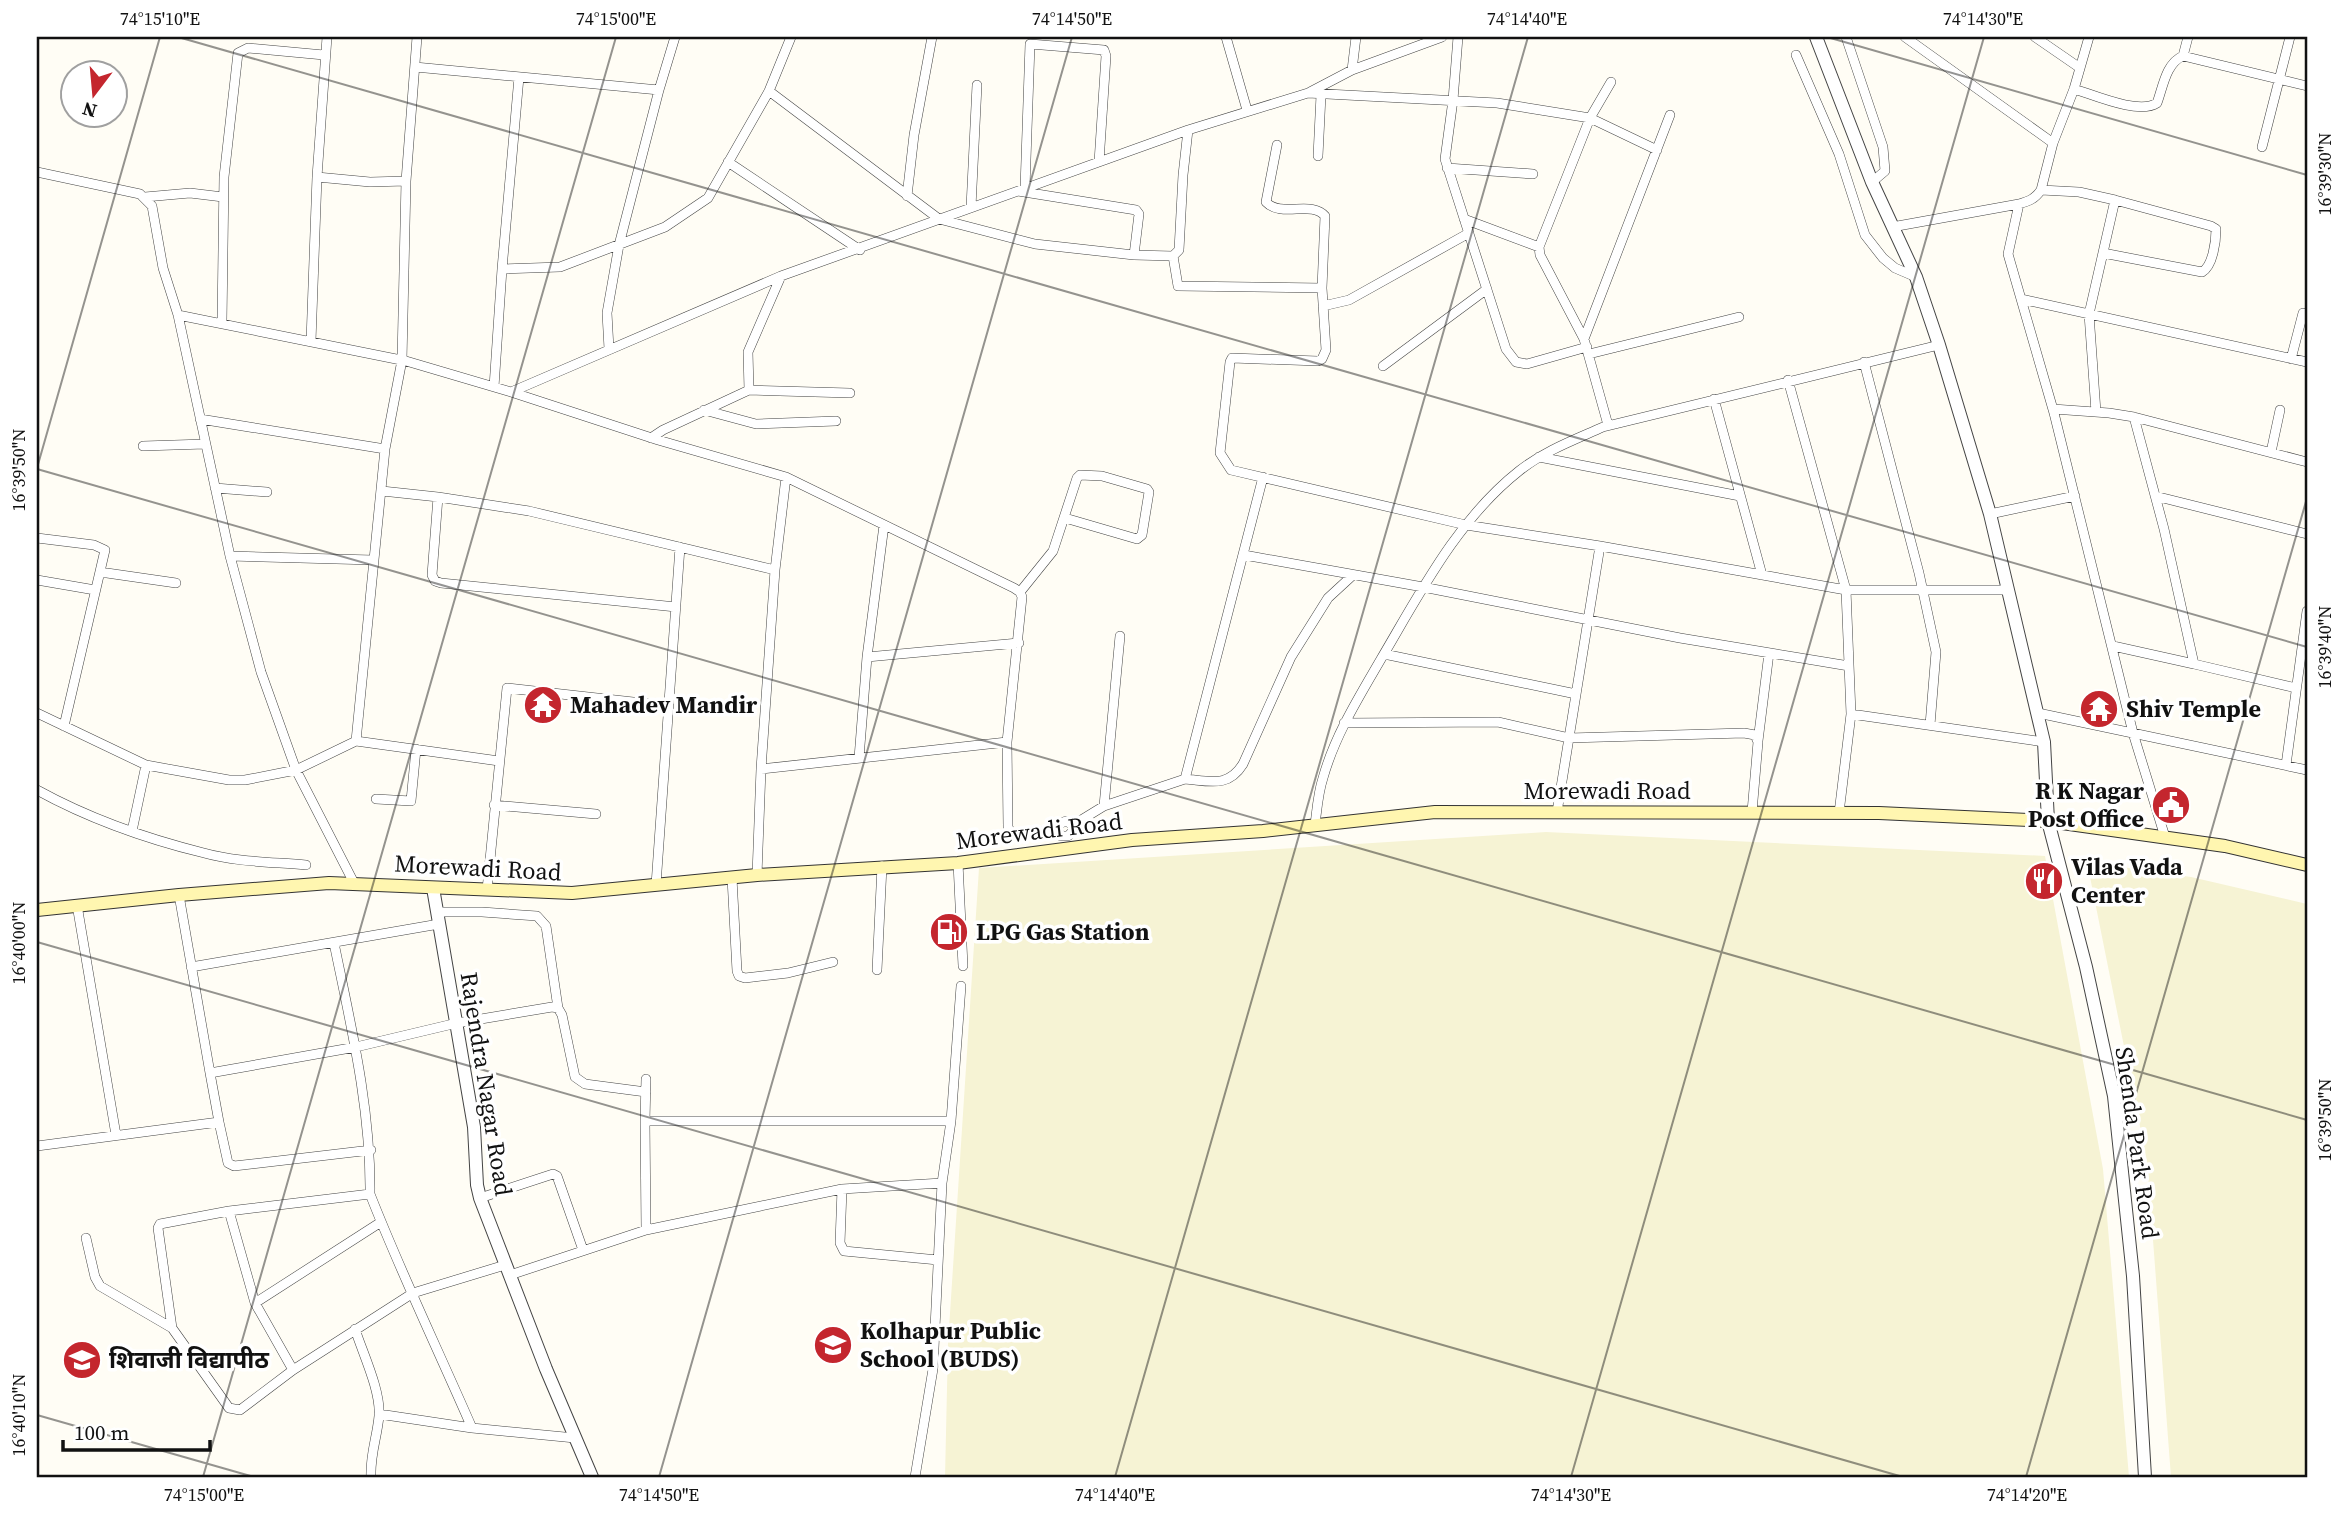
<svg xmlns="http://www.w3.org/2000/svg" width="2344" height="1514" font-family="'Source Serif 4','Noto Sans Devanagari',serif">
	<style>
		.farmland { fill: #f6f3d4 }
		.lines { fill: none; stroke-linecap: round; stroke-linejoin: round }
		.minor-casing { stroke: #444; stroke-width: 10 }
		.tertiary-casing { stroke: #444; stroke-width: 14 }
		.secondary-casing { stroke: #333; stroke-width: 14 }
		.minor { stroke: #fff; stroke-width: 9 }
		.tertiary { stroke: #fff; stroke-width: 12 }
		.secondary { stroke: #fff6b0; stroke-width: 12 }
		.ticks { fill: none; stroke: #111; stroke-width: 2; stroke-opacity: 0.45 }
		.labels { text-anchor: middle; stroke-width: 7; stroke-linejoin: round; paint-order: stroke }
		.poi-label { font-size: 24px; font-weight: bold; fill: #111; stroke: #fff; text-anchor: start }
		.street-label { font-size: 24px; fill: #111; stroke: #fff }
		.neatline { fill: none; stroke: #111; stroke-width: 2.5 }
		.ticks-label { font-size: 18px; text-anchor: middle; fill: #111 }
	</style>
	<rect width="100%" height="100%" fill="#fffdf5"/>
	<path class="farmland" d="M 1546,832 L 2045,856 L 2103,1169 L 2129,1477 L 945,1477 L 948,1344 L 979,868 Z
		M 2087,862 L 2191,877 L 2307,904 L 2307,1477 L 2171,1477 L 2147,1161 Z"/>
	<g class="lines">
		<g class="minor-casing">
			<path id="minor" d="M 1226,37 L 1247,110
				M 1458,37 L 1453,100 L 1445,159 L 1506,349 L 1516,362 L 1527,364 L 1587,347
				M 1846,37 L 1883,147 L 1885,171 L 1872,182
				M 1905,37 L 2053,143
				M 2035,37 L 2080,68
				M 1796,55 L 1839,154 L 1865,235 L 1883,258 L 1895,268 L 1916,277
				M 2183,56 L 2188,37
				M 415,67 L 659,90
				M 1352,70 L 1356,37
				M 2074,89 C 2094,95 2139,115 2157,103 C 2163,87 2166,63 2183,56 L 2307,86
				M 769,91 L 939,219 L 1035,244 L 1134,255 L 1173,256 L 1179,250 L 1183,175 L 1188,130 L 1308,93 L 1497,103 L 1590,118 L 1657,150
				M 1310,92 L 1352,70 L 1442,37
				M 1277,145 L 1266,202 C 1281,218 1312,200 1325,216 L 1322,288 L 1326,350 L 1322,359 L 1318,361 L 1232,358 L 1230,362 L 1220,453 L 1231,470 L 1466,525 L 1600,546 L 1846,590 L 2008,590
				M 2262,147 L 2290,37
				M 1318,156 L 1321,95
				M 728,162 L 860,250
				M 1447,168 L 1533,174
				M 37,172 L 140,194 L 152,206 L 163,268 L 178,315 L 230,556 L 261,672 L 296,770 L 354,883
				M 317,177 L 370,182 L 406,181
				M 1025,188 L 1030,44 L 1104,50 L 1106,56 L 1099,162
				M 2041,190 L 2079,192 L 2115,200
				M 1018,191 L 1136,210 L 1139,214 L 1134,255
				M 907,196 L 914,135 L 932,37
				M 145,197 L 190,193 L 223,197
				M 2019,204 L 2008,254 L 2054,413 L 2133,733 L 2165,837
				M 971,207 L 977,85
				M 1464,219 L 1539,247
				M 1892,227 L 2019,204 C 2029,201 2035,199 2041,190 L 2053,143 L 2074,89 L 2089,37
				M 1173,256 L 1178,286 L 1322,288
				M 502,269 L 519,77
				M 2021,299 L 2307,362
				M 1323,306 L 1349,300 L 1469,233
				M 178,315 L 406,361 L 511,392 L 658,440 L 786,477 L 1014,588 L 1020,592 L 1022,597 L 1007,742 L 1008,827 L 1010,831 L 1016,833 L 1057,830 L 1059,824 L 1066,821 L 1073,825
				M 222,322 L 224,177 L 238,53 L 248,48 L 324,55
				M 1584,339 L 1670,115
				M 311,341 L 317,177 L 327,37
				M 609,349 L 607,313 L 619,245 L 659,90 L 675,37
				M 1589,354 L 1739,317
				M 2291,359 L 2303,313
				M 1864,362 L 1919,573 L 1936,652 L 1930,725
				M 1383,366 L 1487,289
				M 1788,380 L 1846,590 L 1851,714 L 1839,813
				M 494,387 L 502,269 L 560,267 L 665,227 L 708,198 L 769,91 L 791,37
				M 749,390 L 748,352 L 781,276
				M 511,392 L 781,276 L 1188,130
				M 1714,399 L 1762,575
				M 2053,409 L 2109,413 L 2134,417 L 2307,462
				M 704,410 L 756,424 L 836,421
				M 2096,412 L 2089,314 L 2115,200 L 2211,226 L 2216,229 C 2216,241 2213,266 2202,272 L 2103,253
				M 200,419 L 385,449
				M 1608,425 L 1584,339 L 1540,255 L 1539,247 L 1590,118 L 1611,82
				M 651,438 L 663,430 L 749,390 L 850,393
				M 143,446 L 205,444
				M 2271,452 L 2280,410
				M 1539,457 L 1740,496
				M 215,488 L 267,492
				M 382,491 L 438,497 L 529,511 L 775,570
				M 2155,496 L 2307,534
				M 438,497 L 432,575 L 435,581 L 441,583 L 676,607
				M 1990,514 L 2075,496
				M 37,538 L 94,545 L 105,550 L 64,726
				M 1244,555 L 1423,587 L 1680,638 L 1849,666
				M 230,556 L 373,560
				M 100,572 L 176,583
				M 37,580 L 95,590
				M 1020,592 L 1053,551 L 1077,478 L 1080,475 L 1102,476 L 1147,489 L 1149,492 L 1142,535 L 1137,539 L 1065,518
				M 2113,646 L 2194,664 L 2164,529 L 2134,417
				M 1384,654 L 1576,694
				M 867,657 L 1019,643
				M 2194,664 L 2296,688
				M 37,713 L 146,765 L 229,780 L 245,780 L 296,770 L 356,741 L 385,449 L 402,360 L 406,181 L 417,37
				M 2038,713 L 2307,770
				M 1851,714 L 2044,742
				M 1344,723 L 1498,722 L 1569,738 L 1744,733 L 1755,735 L 1758,742 L 1752,812
				M 356,741 L 499,761
				M 1758,741 L 1769,653
				M 859,758 L 867,657 L 884,525
				M 2286,765 L 2307,611
				M 761,769 L 1007,742
				M 1185,779 C 1210,781 1228,788 1243,764 L 1291,657 L 1328,598 L 1353,575
				M 37,790 C 88,818 147,839 204,853 C 236,862 273,862 306,865
				M 376,799 L 411,801 L 416,749
				M 494,805 L 596,814
				M 1104,806 L 1120,636
				M 1557,812 L 1600,546
				M 1315,825 C 1317,809 1318,793 1323,778 C 1335,735 1359,697 1381,659 C 1420,593 1458,519 1519,471 C 1544,451 1574,440 1603,427 L 1939,345
				M 1057,830 L 1061,836 L 1068,836 L 1073,831 L 1073,825 L 1104,806 L 1185,779 L 1263,477
				M 132,831 L 146,765
				M 958,863 L 963,966
				M 757,875 L 761,769 L 775,570 L 786,477
				M 732,878 L 737,971 L 739,976 L 745,978 L 788,973 L 833,962
				M 656,885 L 680,547
				M 487,890 L 507,688 L 669,706
				M 179,895 L 210,1073
				M 77,905 L 116,1135
				M 437,912 L 482,912 L 537,916 L 546,926 L 558,1008 L 562,1015 L 575,1077 L 585,1084 L 646,1092
				M 334,943 C 351,1026 371,1109 370,1194
				M 191,967 L 439,924
				M 877,970 L 882,866
				M 645,1121 L 646,1079
				M 219,1122 L 228,1163 L 234,1166 L 371,1150
				M 37,1146 L 219,1122 L 210,1073 L 356,1047 L 457,1023 L 552,1007 L 558,1008
				M 842,1189 L 840,1243 L 844,1251 L 938,1260
				M 480,1198 L 553,1174 L 557,1176 L 583,1250
				M 229,1211 L 255,1303 L 293,1370
				M 646,1230 L 842,1189 L 942,1183
				M 86,1238 L 95,1277 L 100,1286 L 172,1328
				M 510,1275 L 646,1230 L 645,1121 L 951,1121
				M 255,1303 L 381,1222
				M 355,1329 C 363,1354 381,1391 379,1416 C 377,1438 370,1454 371,1477
				M 379,1414 L 472,1428 L 575,1438
				M 472,1428 C 438,1350 401,1273 370,1194 L 229,1211 L 160,1224 L 158,1228 L 172,1328 L 229,1408 L 240,1410 L 293,1370 L 413,1293 L 505,1265
				M 915,1477 L 933,1369 L 942,1183 L 951,1121 L 961,986"/>
		</g>
		<g class="tertiary-casing">
			<path id="tertiary" d="M 1816,37 L 1872,182 L 1916,277 L 1939,345 L 1990,514 L 2044,742 L 2048,821 L 2086,967 L 2114,1096 L 2133,1276 L 2145,1477
				M 433,888 L 474,1127 L 477,1185 L 480,1198 L 546,1369 L 592,1477"/>
		</g>
		<g class="secondary-casing">
			<path id="secondary" d="M 37,910 L 179,895 L 329,883 L 572,893 L 757,875 L 958,863 L 1132,840 L 1263,831 L 1435,812 L 1879,813 L 2048,821 L 2225,846 L 2307,865"/>
		</g>
		<use href="#minor" class="minor"/>
		<use href="#tertiary" class="tertiary"/>
		<use href="#secondary" class="secondary"/>
	</g>
	<path class="ticks" d="M 178,37 L 2307,647M 1827,37 L 2307,175M 37,468 L 160,37M 37,469 L 2307,1120M 37,942 L 1903,1477M 37,1415 L 254,1477M 203,1477 L 616,37M 659,1477 L 1072,37M 1115,1477 L 1528,37M 1571,1477 L 1984,37M 2026,1477 L 2307,498"/>
	<defs>
		<g id="temple-disc" transform="scale(2.0125)"><circle r="9.5" fill="#c4262e" stroke="#fff"/><path d="M0-6L5-2H3V0L6.5 2.5H4V6H1.5V3h-3V6H-4V2.5H-6.5L-3 0V-2H-5Z" fill="#fff"/></g>
		<g id="civic-disc" transform="scale(2.0125)"><circle r="9.5" fill="#c4262e" stroke="#fff"/><path d="M-.6-6.5H3V-4.5H.6V-3L4-1V1h2V6H-6V1h2V-1L-.6-3ZM-1.2 2.5V6h2.4V2.5Z" fill="#fff"/></g>
		<g id="restaurant-disc" transform="scale(2.0125)"><circle r="9.5" fill="#c4262e" stroke="#fff"/><path d="M-5-6h1v4h1v-4h1v4h1v-4h1v5L-1.5 .5V6h-2V.5L-5-1ZM5-6V6H3V1.5H1.5Q1.5-4 5-6Z" fill="#fff"/></g>
		<g id="fuel-disc" transform="scale(2.0125)"><circle r="9.5" fill="#c4262e" stroke="#fff"/><path d="M-5.5-6h7V0h2V4h1.3V-2.5L3-4.5l.8-.8L6-3V5H2.5V1h-1V6h-7ZM-4.2-4.7v3.2H.2V-4.7Z" fill="#fff"/></g>
		<g id="university-disc" transform="scale(2.0125)"><circle r="9.5" fill="#c4262e" stroke="#fff"/><path d="M0-5L7-2L0 1L-7-2ZM-4 1L0 2.5L4 1V4Q0 6-4 4Z" fill="#fff"/></g>
	</defs>
	<g fill-rule="evenodd">
		<use href="#temple-disc" x="543" y="705"/>
		<use href="#temple-disc" x="2099" y="709"/>
		<use href="#civic-disc" x="2171" y="805"/>
		<use href="#restaurant-disc" x="2044" y="881"/>
		<use href="#fuel-disc" x="949" y="932"/>
		<use href="#university-disc" x="833" y="1345"/>
		<use href="#university-disc" x="82" y="1360"/>
	</g>
	<g class="labels">
		<g class="poi-label">
			<text x="570" y="713">Mahadev Mandir</text>
			<text x="2126" y="717">Shiv Temple</text>
			<text x="2144" y="799" text-anchor="end">R K Nagar<tspan x="2144" dy="28">Post Office</tspan></text>
			<text x="2071" y="875">Vilas Vada<tspan x="2071" dy="28">Center</tspan></text>
			<text x="976" y="940">LPG Gas Station</text>
			<text x="860" y="1339">Kolhapur Public<tspan x="860" dy="28">School (BUDS)</tspan></text>
			<text x="109" y="1368">शिवाजी विद्यापीठ</text>
		</g>
		<g class="street-label">
			<text x="1607" y="799">Morewadi Road</text>
			<text transform="translate(1039 831) rotate(-7)" y="8">Morewadi Road</text>
			<text transform="translate(478 868) rotate(3)" y="8">Morewadi Road</text>
			<text transform="translate(486 1084) rotate(81)" y="8">Rajendra Nagar Road</text>
			<text transform="translate(2137 1143) rotate(82)" y="8">Shenda Park Road</text>
		</g>
	</g>
	<rect width="2344" height="1514" fill="none" stroke="#ffffff" stroke-width="77"/>
	<g transform="translate(94 94) rotate(196)"><circle r="33" fill="#ffffff" stroke="#a0a0a0" stroke-width="2"/>
	<path d="M0-5L12 26L0 18L-12 26Z" fill="#c4262e"/>
	<text y="-10" font-size="19" font-weight="bold" text-anchor="middle" fill="#111111">N</text>
	</g>
	<path d="M63 1440v10h147v-10" fill="none" stroke="#111111" stroke-width="3.5"/>
	<text x="74" y="1440" font-size="21" fill="#111111" stroke="#ffffff" stroke-width="5" paint-order="stroke">100 m</text>
	<rect x="38" y="38" width="2268" height="1438" class="neatline"/>
	<g class="ticks-label">
		<text x="160" y="25">74°15'10"E</text>
		<text x="616" y="25">74°15'00"E</text>
		<text x="1072" y="25">74°14'50"E</text>
		<text x="1527" y="25">74°14'40"E</text>
		<text x="1983" y="25">74°14'30"E</text>
		<text transform="translate(2325 174) rotate(-90)" y="6">16°39'30"N</text>
		<text transform="translate(19 470) rotate(-90)" y="6">16°39'50"N</text>
		<text transform="translate(2325 647) rotate(-90)" y="6">16°39'40"N</text>
		<text transform="translate(19 943) rotate(-90)" y="6">16°40'00"N</text>
		<text transform="translate(2325 1120) rotate(-90)" y="6">16°39'50"N</text>
		<text transform="translate(19 1415) rotate(-90)" y="6">16°40'10"N</text>
		<text x="204" y="1501">74°15'00"E</text>
		<text x="659" y="1501">74°14'50"E</text>
		<text x="1115" y="1501">74°14'40"E</text>
		<text x="1571" y="1501">74°14'30"E</text>
		<text x="2027" y="1501">74°14'20"E</text>
	</g>
</svg>
